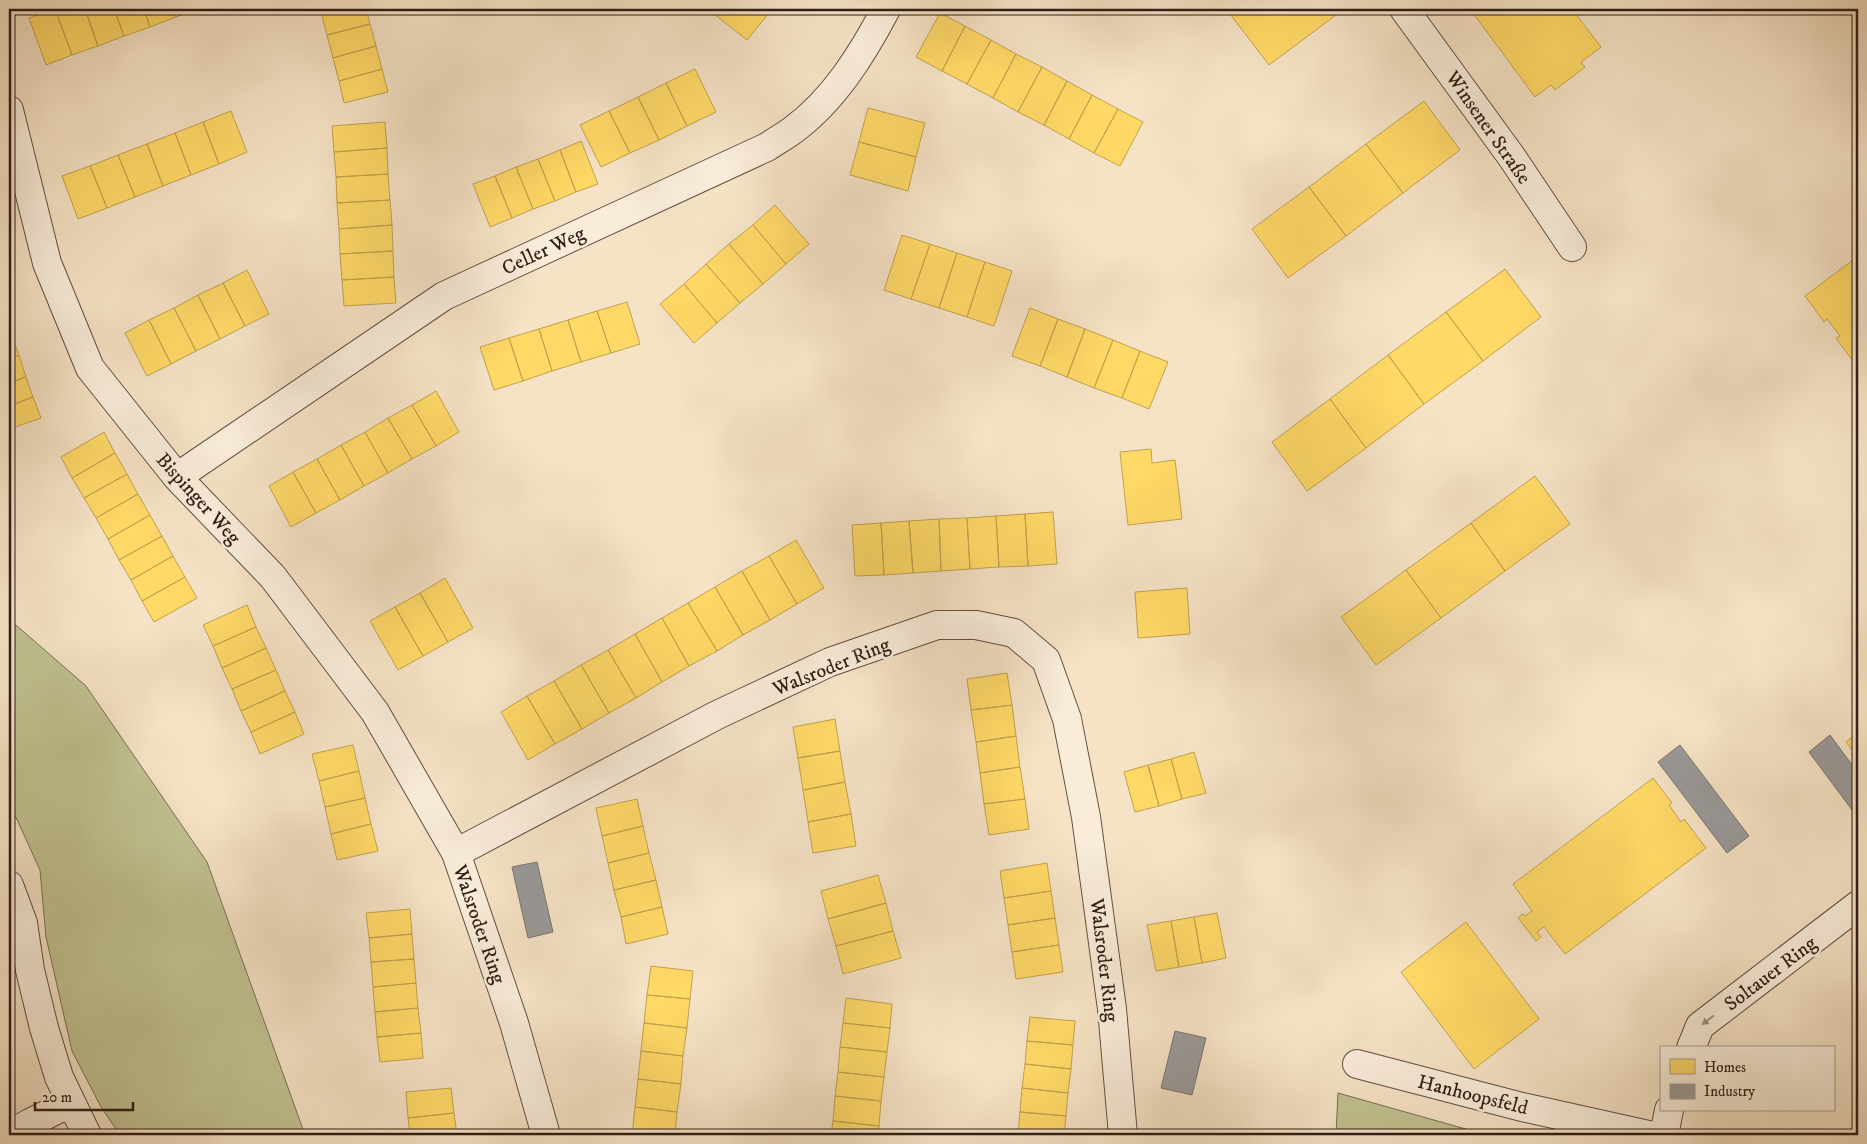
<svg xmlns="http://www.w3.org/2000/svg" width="1867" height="1144" font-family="'IM FELL DW Pica',serif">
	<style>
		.green { fill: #c1c292; stroke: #787054 }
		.homes { fill: #ffd966; stroke: #c1a14e }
		.industry { fill: #999; stroke: #797472 }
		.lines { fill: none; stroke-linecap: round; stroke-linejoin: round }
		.minor-casing { stroke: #614e43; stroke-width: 30 }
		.minor { stroke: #f9edda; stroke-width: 28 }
		.oneway { fill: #9e8f82 }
		.labels { text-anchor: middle; stroke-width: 5; stroke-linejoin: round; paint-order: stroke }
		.street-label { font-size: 20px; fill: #2f1d17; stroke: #f9edda }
	</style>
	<rect width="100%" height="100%" fill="#f6e3c6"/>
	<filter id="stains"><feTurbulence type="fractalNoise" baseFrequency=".004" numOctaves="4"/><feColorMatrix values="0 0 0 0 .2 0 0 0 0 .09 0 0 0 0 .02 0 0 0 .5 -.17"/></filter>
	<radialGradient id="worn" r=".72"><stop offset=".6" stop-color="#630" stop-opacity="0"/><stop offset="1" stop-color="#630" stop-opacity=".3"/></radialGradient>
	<path class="green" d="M 9,619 L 86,686 L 207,862 L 305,1135 L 120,1135 L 101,1107 L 72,1051 L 46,937 L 40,870 L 9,802 Z
		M 1338,1093 L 1487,1135 L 1336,1135 Z"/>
	<path class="homes" d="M 55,9 L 72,55 L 46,65 L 29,18 Z
		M 55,9 L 85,9 L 98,46 L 72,55 Z
		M 85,9 L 114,9 L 124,36 L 98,46 Z
		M 114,9 L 144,9 L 150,27 L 124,36 Z
		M 144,9 L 173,9 L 176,17 L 150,27 Z
		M 173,9 L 199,9 L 176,17 Z
		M 334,9 L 366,9 L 370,24 L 327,35 L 321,12 Z
		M 718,9 L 764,9 L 769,13 L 747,40 L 714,14 Z
		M 1236,9 L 1344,9 L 1269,65 L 1230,14 Z
		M 1470,9 L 1572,9 L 1601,47 L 1581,62 L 1585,67 L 1555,90 L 1551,85 L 1535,97 Z
		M 940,13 L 965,26 L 942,71 L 916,57 Z
		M 370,24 L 376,46 L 333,58 L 327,35 Z
		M 965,26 L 991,40 L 967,84 L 942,71 Z
		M 991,40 L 1016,54 L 993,98 L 967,84 Z
		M 376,46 L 382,69 L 339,81 L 333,58 Z
		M 1016,54 L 1042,67 L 1018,112 L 993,98 Z
		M 1042,67 L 1067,81 L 1044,125 L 1018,112 Z
		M 382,69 L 388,92 L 344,103 L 339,81 Z
		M 695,69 L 716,112 L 687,126 L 666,83 Z
		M 1067,81 L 1092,95 L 1069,139 L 1044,125 Z
		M 666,83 L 687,126 L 659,140 L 638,97 Z
		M 1092,95 L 1118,109 L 1094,153 L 1069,139 Z
		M 638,97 L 659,140 L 630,153 L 609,111 Z
		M 1424,101 L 1460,150 L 1403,193 L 1366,144 Z
		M 868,108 L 925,123 L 916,157 L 859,142 Z
		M 1118,109 L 1143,122 L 1120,166 L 1094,153 Z
		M 231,111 L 247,152 L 219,164 L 203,122 Z
		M 609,111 L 630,153 L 601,167 L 580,125 Z
		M 203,122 L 219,164 L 191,175 L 175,133 Z
		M 385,122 L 387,148 L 334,152 L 332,126 Z
		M 175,133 L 191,175 L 163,186 L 147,144 Z
		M 581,141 L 598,184 L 576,192 L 560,150 Z
		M 859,142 L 916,157 L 908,191 L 850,175 Z
		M 147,144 L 163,186 L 135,197 L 118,155 Z
		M 1366,144 L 1403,193 L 1346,236 L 1309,187 Z
		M 387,148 L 388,174 L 336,177 L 334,152 Z
		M 560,150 L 576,192 L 555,201 L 538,159 Z
		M 118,155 L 135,197 L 107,208 L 90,166 Z
		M 538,159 L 555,201 L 533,209 L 516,167 Z
		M 90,166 L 107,208 L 78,219 L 62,176 Z
		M 516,167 L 533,209 L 512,218 L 495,176 Z
		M 388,174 L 390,200 L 337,203 L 336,177 Z
		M 495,176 L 512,218 L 490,227 L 473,184 Z
		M 1309,187 L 1346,236 L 1288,278 L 1252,229 Z
		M 390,200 L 392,225 L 339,229 L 337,203 Z
		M 775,205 L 809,244 L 786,264 L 753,225 Z
		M 392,225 L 393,251 L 340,254 L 339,229 Z
		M 753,225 L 786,264 L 763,284 L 729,244 Z
		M 902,235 L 930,244 L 911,299 L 884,290 Z
		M 729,244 L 763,284 L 740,303 L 706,264 Z
		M 930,244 L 957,253 L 939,308 L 911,299 Z
		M 393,251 L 394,277 L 342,280 L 340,254 Z
		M 957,253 L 985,262 L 967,317 L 939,308 Z
		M 1858,256 L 1858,363 L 1856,365 L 1836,338 L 1840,336 L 1827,319 L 1824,322 L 1805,296 Z
		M 985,262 L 1012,271 L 994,326 L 967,317 Z
		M 706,264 L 740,303 L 717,323 L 684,284 Z
		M 1505,269 L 1541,317 L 1483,361 L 1446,312 Z
		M 247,270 L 269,314 L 245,326 L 223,283 Z
		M 394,277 L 396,303 L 344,306 L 342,280 Z
		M 223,283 L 245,326 L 220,339 L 198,295 Z
		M 684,284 L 717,323 L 694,343 L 660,304 Z
		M 198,295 L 220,339 L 196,351 L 174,308 Z
		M 627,302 L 640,344 L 611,353 L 597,311 Z
		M 174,308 L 196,351 L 171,364 L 149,320 Z
		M 1030,308 L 1058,319 L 1040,366 L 1012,356 Z
		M 597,311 L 611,353 L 581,362 L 568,320 Z
		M 1446,312 L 1483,361 L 1424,404 L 1388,355 Z
		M 1058,319 L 1085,329 L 1067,377 L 1040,366 Z
		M 149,320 L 171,364 L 147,376 L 125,333 Z
		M 568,320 L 581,362 L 552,371 L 539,329 Z
		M 539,329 L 552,371 L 523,381 L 509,338 Z
		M 1085,329 L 1113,340 L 1094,388 L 1067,377 Z
		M 11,335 L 19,355 L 9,359 L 9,336 Z
		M 509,338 L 523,381 L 494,390 L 480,347 Z
		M 1113,340 L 1140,351 L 1122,398 L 1094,388 Z
		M 1140,351 L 1168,362 L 1149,409 L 1122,398 Z
		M 19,355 L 26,377 L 9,383 L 9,359 Z
		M 1388,355 L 1424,404 L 1366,448 L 1330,399 Z
		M 26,377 L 33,397 L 9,406 L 9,383 Z
		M 436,391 L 459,432 L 436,446 L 412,405 Z
		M 33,397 L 41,418 L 9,429 L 9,406 Z
		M 1330,399 L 1366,448 L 1307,491 L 1272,442 Z
		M 412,405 L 436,446 L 412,459 L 388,418 Z
		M 388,418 L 412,459 L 388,473 L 365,432 Z
		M 104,432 L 115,453 L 72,478 L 61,457 Z
		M 365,432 L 388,473 L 364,486 L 341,445 Z
		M 341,445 L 364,486 L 340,500 L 317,459 Z
		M 1151,449 L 1152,463 L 1175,460 L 1182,519 L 1128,525 L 1120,452 Z
		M 115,453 L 127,474 L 84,498 L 72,478 Z
		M 317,459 L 340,500 L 316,513 L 293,472 Z
		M 293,472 L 316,513 L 291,527 L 269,486 Z
		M 127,474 L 138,494 L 96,518 L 84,498 Z
		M 1535,476 L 1570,524 L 1505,571 L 1471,523 Z
		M 138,494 L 150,515 L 108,539 L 96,518 Z
		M 1053,512 L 1057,564 L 1028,566 L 1025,514 Z
		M 1025,514 L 1028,566 L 999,567 L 996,516 Z
		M 150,515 L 162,536 L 119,560 L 108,539 Z
		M 996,516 L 999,567 L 970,569 L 967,518 Z
		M 967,518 L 970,569 L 941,571 L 939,519 Z
		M 939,519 L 941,571 L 913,573 L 909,521 Z
		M 909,521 L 913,573 L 884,575 L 881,523 Z
		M 881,523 L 884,575 L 855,576 L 852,525 Z
		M 1471,523 L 1505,571 L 1441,618 L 1406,570 Z
		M 162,536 L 173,556 L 131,580 L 119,560 Z
		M 796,540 L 824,588 L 797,604 L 769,556 Z
		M 173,556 L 185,577 L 142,601 L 131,580 Z
		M 769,556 L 797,604 L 770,620 L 742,571 Z
		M 1406,570 L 1441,618 L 1376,665 L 1341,617 Z
		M 742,571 L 770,620 L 743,635 L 715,587 Z
		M 185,577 L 197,598 L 154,622 L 142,601 Z
		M 445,578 L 473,628 L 448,642 L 420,593 Z
		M 715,587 L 743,635 L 717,651 L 688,603 Z
		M 1187,588 L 1190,634 L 1138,638 L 1135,592 Z
		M 420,593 L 448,642 L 423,656 L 395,607 Z
		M 688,603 L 717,651 L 689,666 L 662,618 Z
		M 247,605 L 256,627 L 213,646 L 203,625 Z
		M 395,607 L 423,656 L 398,670 L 370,621 Z
		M 662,618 L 689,666 L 662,682 L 635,634 Z
		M 256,627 L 266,648 L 222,668 L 213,646 Z
		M 635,634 L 662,682 L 636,698 L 608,650 Z
		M 266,648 L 276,670 L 232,689 L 222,668 Z
		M 608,650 L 636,698 L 609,713 L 581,665 Z
		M 581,665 L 609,713 L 582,729 L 554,681 Z
		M 276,670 L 285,691 L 241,711 L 232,689 Z
		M 1007,673 L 1012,705 L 971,710 L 967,679 Z
		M 554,681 L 582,729 L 555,744 L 527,696 Z
		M 285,691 L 295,712 L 251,732 L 241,711 Z
		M 527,696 L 555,744 L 528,760 L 501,712 Z
		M 1012,705 L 1016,736 L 976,742 L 971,710 Z
		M 295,712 L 304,734 L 260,754 L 251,732 Z
		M 835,719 L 840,751 L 798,758 L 793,727 Z
		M 1858,733 L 1858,758 L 1846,742 Z
		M 1016,736 L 1020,767 L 980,773 L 976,742 Z
		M 353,745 L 359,771 L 319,781 L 312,754 Z
		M 840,751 L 845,782 L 803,790 L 798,758 Z
		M 1194,752 L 1206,793 L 1182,799 L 1171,759 Z
		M 1171,759 L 1182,799 L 1159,806 L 1148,765 Z
		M 1148,765 L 1159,806 L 1135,812 L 1124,772 Z
		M 1020,767 L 1025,799 L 984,804 L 980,773 Z
		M 359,771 L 365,798 L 325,807 L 319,781 Z
		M 1653,778 L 1672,803 L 1669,805 L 1681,822 L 1684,819 L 1706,848 L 1565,954 L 1544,927 L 1537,932 L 1541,937 L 1536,941 L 1518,918 L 1523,914 L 1525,916 L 1532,911 L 1513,884 Z
		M 845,782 L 851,814 L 808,822 L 803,790 Z
		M 365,798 L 371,824 L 331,834 L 325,807 Z
		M 637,799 L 643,826 L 602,836 L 596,808 Z
		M 1025,799 L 1029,829 L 989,835 L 984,804 Z
		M 851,814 L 856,846 L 813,853 L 808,822 Z
		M 371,824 L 378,851 L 337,860 L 331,834 Z
		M 643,826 L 649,853 L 608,863 L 602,836 Z
		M 649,853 L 656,880 L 614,890 L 608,863 Z
		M 1047,863 L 1051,891 L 1004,898 L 1000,871 Z
		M 878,875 L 886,903 L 828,919 L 821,891 Z
		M 656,880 L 662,907 L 621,917 L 614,890 Z
		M 1051,891 L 1055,918 L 1008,925 L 1004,898 Z
		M 886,903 L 893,931 L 836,946 L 828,919 Z
		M 662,907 L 668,934 L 626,944 L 621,917 Z
		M 410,909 L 412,934 L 369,938 L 366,913 Z
		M 1217,913 L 1226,958 L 1202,963 L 1194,917 Z
		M 1194,917 L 1202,963 L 1179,967 L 1171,921 Z
		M 1055,918 L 1059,945 L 1012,952 L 1008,925 Z
		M 1171,921 L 1179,967 L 1156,971 L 1147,925 Z
		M 1466,922 L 1539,1019 L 1474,1069 L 1401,972 Z
		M 893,931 L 901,958 L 843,974 L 836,946 Z
		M 412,934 L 414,959 L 371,962 L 369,938 Z
		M 1059,945 L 1063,972 L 1016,979 L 1012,952 Z
		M 414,959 L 416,983 L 373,987 L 371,962 Z
		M 651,966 L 693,971 L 690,999 L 647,995 Z
		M 416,983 L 418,1008 L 375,1012 L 373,987 Z
		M 647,995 L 690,999 L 687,1028 L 644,1023 Z
		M 846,998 L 892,1004 L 890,1028 L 843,1023 Z
		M 418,1008 L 421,1033 L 377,1037 L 375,1012 Z
		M 1030,1017 L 1075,1021 L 1073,1045 L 1027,1041 Z
		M 644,1023 L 687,1028 L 683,1056 L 641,1051 Z
		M 843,1023 L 890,1028 L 887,1052 L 840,1047 Z
		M 421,1033 L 423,1058 L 380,1062 L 377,1037 Z
		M 1027,1041 L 1073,1045 L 1071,1069 L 1025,1064 Z
		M 840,1047 L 887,1052 L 884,1077 L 838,1072 Z
		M 641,1051 L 683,1056 L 681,1084 L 638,1079 Z
		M 1025,1064 L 1071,1069 L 1068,1093 L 1022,1088 Z
		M 838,1072 L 884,1077 L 881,1101 L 835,1096 Z
		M 638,1079 L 681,1084 L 677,1112 L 635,1107 Z
		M 451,1088 L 454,1113 L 408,1118 L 406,1092 Z
		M 1022,1088 L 1068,1093 L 1066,1116 L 1020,1112 Z
		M 835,1096 L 881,1101 L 879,1126 L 833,1121 Z
		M 635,1107 L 677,1112 L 675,1135 L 632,1135 Z
		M 1020,1112 L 1066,1116 L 1064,1135 L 1018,1135 Z
		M 454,1113 L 457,1135 L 410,1135 L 408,1118 Z
		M 833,1121 L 879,1126 L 878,1135 L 831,1135 Z"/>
	<path class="industry" d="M 1830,735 L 1858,773 L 1858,818 L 1809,752 Z
		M 1680,745 L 1749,836 L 1727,853 L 1658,762 Z
		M 537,862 L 553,932 L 528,938 L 512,867 Z
		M 1175,1031 L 1206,1038 L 1192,1095 L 1161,1088 Z"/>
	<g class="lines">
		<g class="minor-casing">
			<path id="minor" d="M 1404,9 L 1511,156 L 1572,247
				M 9,110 L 47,263 L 90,368 L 177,477 L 273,577 L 375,712 L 456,853 L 514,1023 L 546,1135
				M 177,477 L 444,296 L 767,147 C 776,141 785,136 793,130 C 834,100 863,53 886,9
				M 456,853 L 717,715 L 830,662 L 937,625 L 976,625 L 1014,633 L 1046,660 L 1067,719 L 1086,817 L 1112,1009 L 1123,1135
				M 9,885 L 23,923 L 30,970 L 44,1028 L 59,1077 L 87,1135
				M 1691,1048 L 1700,1026 L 1858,905
				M 1357,1064 L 1522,1107 L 1648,1135
				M 9,1135 L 30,1123 L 70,1103
				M 1664,1135 L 1669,1110"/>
		</g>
		<use href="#minor" class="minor"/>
	</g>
	<defs><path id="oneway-solid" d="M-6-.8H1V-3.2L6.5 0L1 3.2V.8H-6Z" transform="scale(1.25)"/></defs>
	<use class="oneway" href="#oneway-solid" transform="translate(1708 1020) rotate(143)"/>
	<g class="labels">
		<g class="street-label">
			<text transform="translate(1489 127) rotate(55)" y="7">Winsener Straße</text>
			<text transform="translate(543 250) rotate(-25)" y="7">Celler Weg</text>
			<text transform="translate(199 498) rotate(48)" y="7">Bispinger Weg</text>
			<text transform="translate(831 666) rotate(-22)" y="7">Walsroder Ring</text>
			<text transform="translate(480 924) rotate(71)" y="7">Walsroder Ring</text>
			<text transform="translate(1105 960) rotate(83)" y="7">Walsroder Ring</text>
			<text transform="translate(1770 973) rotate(-37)" y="7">Soltauer Ring</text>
			<text transform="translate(1473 1094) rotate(14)" y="7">Hanhoopsfeld</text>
		</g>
	</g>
	<rect width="1867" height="1144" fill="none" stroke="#f6e3c6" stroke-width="30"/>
	<rect x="10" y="10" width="1847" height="1124" fill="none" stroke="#2f1d17" stroke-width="2.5"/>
	<rect x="15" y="15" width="1837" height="1114" fill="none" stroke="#2f1d17"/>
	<rect x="1660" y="1046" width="175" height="65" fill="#f9edda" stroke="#a89a8c"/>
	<rect x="1670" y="1059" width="25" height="15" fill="#ffd966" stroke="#a89a8c"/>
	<text x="1704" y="1072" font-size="15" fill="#2f1d17">Homes</text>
	<rect x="1670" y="1084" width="25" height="15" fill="#999999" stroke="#a89a8c"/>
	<text x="1704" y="1096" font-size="15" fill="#2f1d17">Industry</text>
	<path d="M35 1102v8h98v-8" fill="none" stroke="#2f1d17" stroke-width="2.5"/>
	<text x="42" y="1102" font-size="15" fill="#2f1d17" stroke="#f9edda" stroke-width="4" paint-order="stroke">20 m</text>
	<rect width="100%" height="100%" filter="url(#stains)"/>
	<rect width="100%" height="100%" fill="url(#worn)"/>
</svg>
